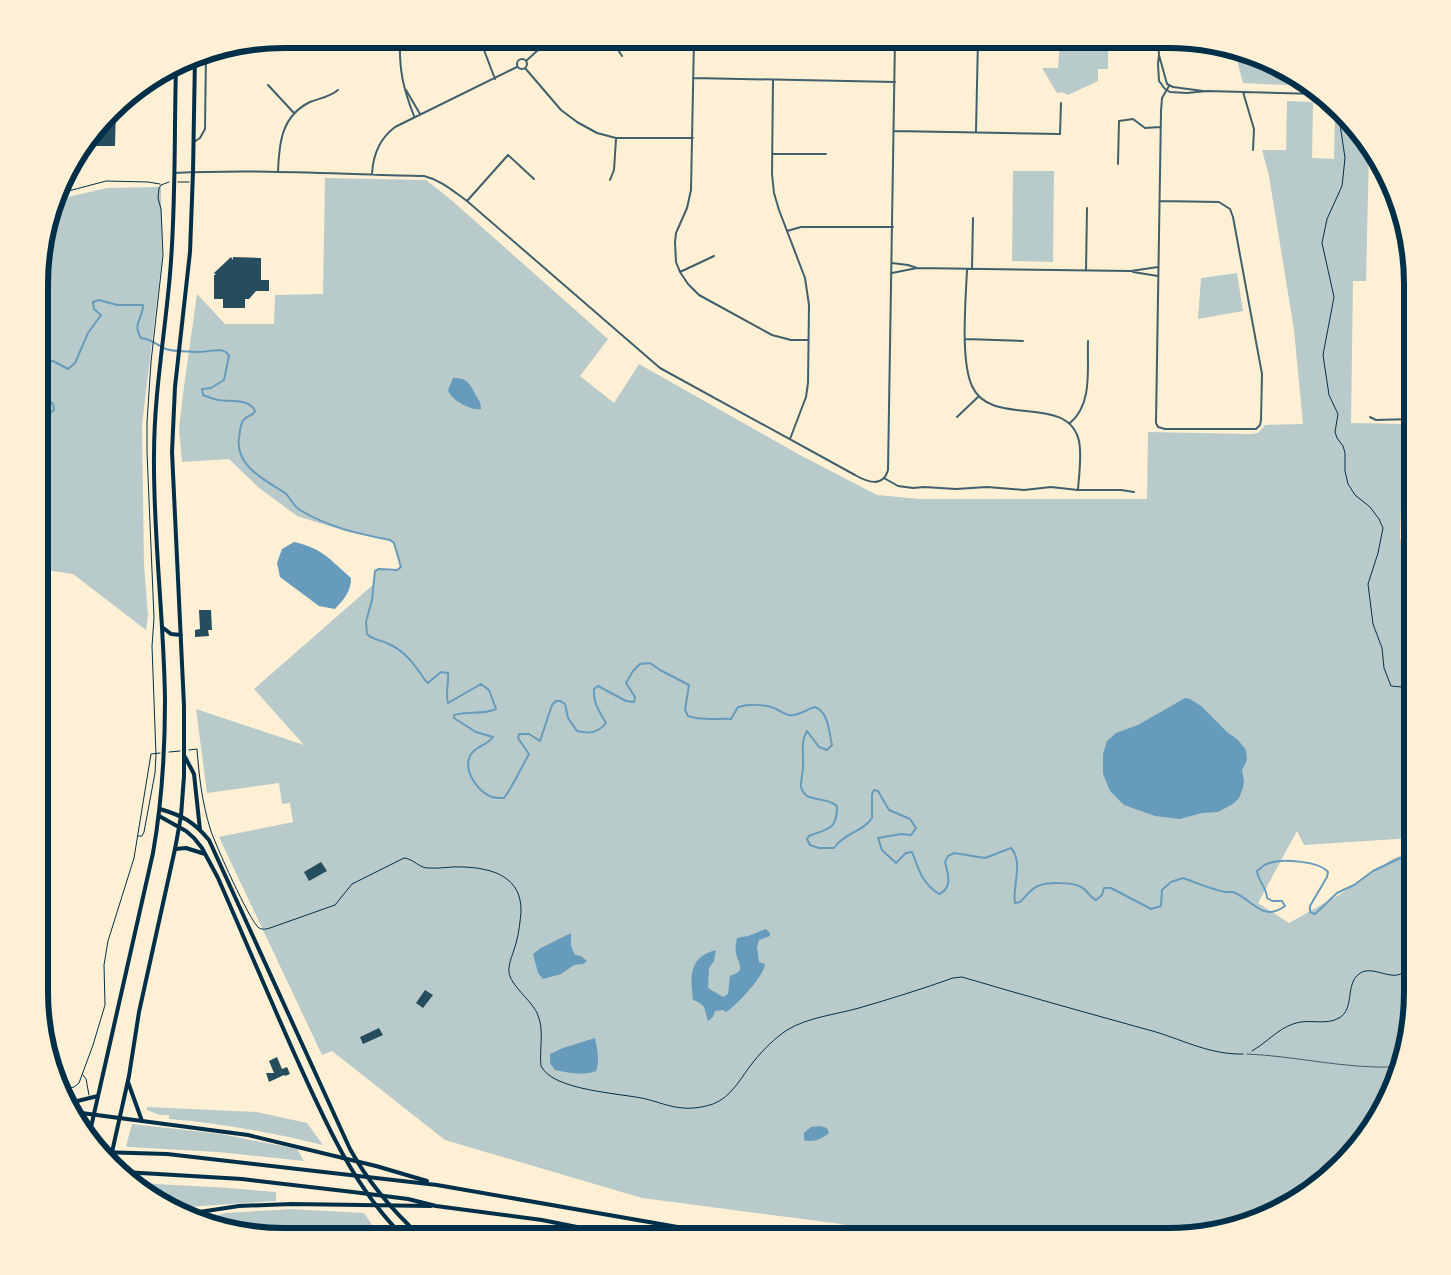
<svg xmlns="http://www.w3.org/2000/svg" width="1451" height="1275" font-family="Georgia,serif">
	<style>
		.green { fill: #b9caca }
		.water { fill: #669bbc }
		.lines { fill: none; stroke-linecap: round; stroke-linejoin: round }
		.stream { stroke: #669bbc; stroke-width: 2 }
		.building { fill: #264d5e }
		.path { stroke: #003049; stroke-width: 1 }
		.service { stroke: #3f606c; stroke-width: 1 }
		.minor { stroke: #3f606c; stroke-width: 2 }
		.primary { stroke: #003049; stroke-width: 4 }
		.trunk { stroke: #003049; stroke-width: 4 }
		.motorway { stroke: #003049; stroke-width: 4 }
		.rim { fill: none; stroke: #003049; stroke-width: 6 }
	</style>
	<rect width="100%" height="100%" fill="#fdf0d5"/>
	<path class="green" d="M 1060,42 C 1070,41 1075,51 1084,42 L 1108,42 L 1108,69 L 1098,69 L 1098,81 L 1068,95 L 1062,92 L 1057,93 L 1042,68 L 1058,68 Z
		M 1235,53 L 1276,64 L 1305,86 L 1243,83 Z
		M 1287,101 L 1313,102 L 1312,158 L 1334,159 L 1335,110 L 1351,122 L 1369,150 L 1366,281 L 1353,281 L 1351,423 L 1404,424 L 1400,539 L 1412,540 L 1412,838 L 1304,845 L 1297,831 L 1258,903 L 1289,923 L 1339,895 L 1391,860 L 1402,855 L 1412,856 L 1412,992 L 1387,1099 L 1329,1175 L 1261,1218 L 1183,1236 L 912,1236 L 834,1223 L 642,1198 L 445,1140 L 332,1051 L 322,1055 L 219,837 L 293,822 L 290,803 L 282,804 L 279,783 L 207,793 L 196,709 L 304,745 L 254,689 L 374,584 L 376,569 L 392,571 L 399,569 C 401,561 396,545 390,540 L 348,532 L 297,516 L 258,487 L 229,459 L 182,462 L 179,429 L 183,394 L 197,294 L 225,324 L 274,324 L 275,295 L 323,294 L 325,178 L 426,180 L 449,198 L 608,339 L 580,376 L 614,403 L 639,364 L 800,455 L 877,495 L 920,499 L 1147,499 L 1148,432 L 1252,434 L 1258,433 L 1265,425 L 1303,424 L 1294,330 L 1269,176 L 1262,150 L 1286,150 Z
		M 1013,171 L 1054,171 L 1053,262 L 1012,261 Z
		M 161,187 L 162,259 L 142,425 L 144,565 L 148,616 L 146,630 L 73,574 L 40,569 L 41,251 L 59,197 L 68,197 L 107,188 Z
		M 1237,273 L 1243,311 L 1198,319 L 1201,278 Z
		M 147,1107 L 257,1112 L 307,1123 L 323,1145 C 272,1133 221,1123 169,1119 L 169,1115 L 160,1115 L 147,1110 Z
		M 132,1124 L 221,1134 L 287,1147 L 297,1149 L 304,1161 L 218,1152 L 129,1147 L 126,1146 Z
		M 139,1183 L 228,1188 L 276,1192 L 276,1201 L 172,1208 Z
		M 291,1209 L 364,1213 L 379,1235 L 396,1229 L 403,1236 L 283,1236 L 207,1218 L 226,1213 Z"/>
	<path class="water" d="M 453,378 C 468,377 471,386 477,397 C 480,402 481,404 481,409 C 471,411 451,400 448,390 Z
		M 294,542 C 324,549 329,559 351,578 C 351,592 344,599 335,609 L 319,606 L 280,577 L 277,563 L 282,549 Z
		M 1185,698 L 1190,699 L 1201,706 L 1227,732 L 1238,740 L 1246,750 L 1247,760 L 1242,770 L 1244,781 L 1243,788 L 1239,798 L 1233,804 L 1218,812 L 1202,813 L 1180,819 L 1155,816 L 1124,805 L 1110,791 L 1103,774 L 1103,754 L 1107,741 L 1116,733 L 1138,725 Z
		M 766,929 L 770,933 L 770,936 L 759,940 L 757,947 L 759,962 L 765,964 C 764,976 737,1005 726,1012 L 723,1010 L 715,1011 L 713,1017 L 708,1021 C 704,1009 707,1005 693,1000 C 690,976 689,957 716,950 L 714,961 L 709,968 L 708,988 L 723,997 L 728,994 L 730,976 C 746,971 739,965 736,954 C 735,949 736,943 737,938 L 748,936 Z
		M 571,933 L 571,946 L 575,955 L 581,956 L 587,961 L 583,964 L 574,965 L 561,974 L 543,979 L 538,973 L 533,954 L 541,948 Z
		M 595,1038 C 597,1048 600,1060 596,1071 C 583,1076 569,1073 555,1070 L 550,1063 L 550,1054 L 563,1048 Z
		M 820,1126 L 827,1128 L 829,1133 C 822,1139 812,1143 804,1140 L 804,1133 L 811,1127 Z"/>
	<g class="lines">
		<path class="stream" d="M 41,369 L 48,361 L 53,361 L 68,369 L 75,363 L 88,333 L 101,315 L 94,309 L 93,302 L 99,300 L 117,305 L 143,305 C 143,319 132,323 141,338 C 152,339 156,345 166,349 C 175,352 188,351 197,352 C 207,353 224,345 229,356 L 224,380 L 211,388 L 202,389 L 203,395 C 208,397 213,399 218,400 C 229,402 250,398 255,411 L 253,414 C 240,419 241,425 239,438 C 235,466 265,480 285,493 C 291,498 293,506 300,510 C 328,527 359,534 390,540 L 394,543 L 401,567 L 397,570 L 379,569 L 375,571 L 372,600 L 366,622 L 367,634 C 373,640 381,640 389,644 C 406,652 414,664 425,680 L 428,683 L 441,672 L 448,673 C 449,684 445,693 448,703 L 481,684 L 489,690 L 496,709 C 483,715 468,711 454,715 L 454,718 L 476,732 L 493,737 C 487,746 474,746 470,756 C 463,771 478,792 492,797 C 496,798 500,798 504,798 C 513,786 521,768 529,754 L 518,738 L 519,734 L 529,734 L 540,741 L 552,705 L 556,701 L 560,701 L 565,704 L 568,718 L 577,731 C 589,734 598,733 606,723 C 599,711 593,703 594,689 L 598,686 L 626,701 L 634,702 L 635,697 L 626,683 L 633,671 L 640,664 L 650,663 L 660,670 L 689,685 L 685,710 L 688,716 C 701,721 716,718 731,719 L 738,707 C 749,704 764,704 774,708 C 779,710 784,714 789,715 C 797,717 807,709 815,707 C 829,712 829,733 832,745 L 827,750 L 819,747 L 807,731 C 800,742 804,754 803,766 C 803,772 801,779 801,786 C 801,789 804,794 807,796 C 817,801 828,798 837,806 C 837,830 829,828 809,836 L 807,839 L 810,845 L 819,848 L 834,848 C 844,833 863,832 872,818 L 872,794 L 874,790 L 878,791 L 889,810 L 910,819 L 916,828 L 911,835 L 901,834 L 878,838 L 882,850 L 896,863 L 906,853 L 912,852 C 919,870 922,883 939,894 C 953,888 948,874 945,862 L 948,856 L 954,853 L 985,858 L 1011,848 C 1024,863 1012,886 1015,903 L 1020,902 C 1026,897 1030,889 1038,886 C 1047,882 1073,882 1081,887 C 1087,890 1090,897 1096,900 L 1102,895 L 1104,888 L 1111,888 L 1151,909 L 1161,906 L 1162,890 L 1171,882 L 1183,878 C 1197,883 1210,889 1225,892 C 1227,892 1230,892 1233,892 C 1252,899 1263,923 1285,906 L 1282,901 L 1272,901 L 1267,898 C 1267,888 1258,881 1257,871 C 1260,869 1263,865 1267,864 C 1280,858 1319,861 1328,872 L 1327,877 L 1310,906 L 1310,912 L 1315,914 L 1337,893 L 1354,885 L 1373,871 L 1398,859 L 1412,856
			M 41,420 L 54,410 L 53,404 L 41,395"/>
	</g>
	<path class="building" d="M 116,107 L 115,146 L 84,146 Z
		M 231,257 L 233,260 L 233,257 L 261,258 L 261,280 L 269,280 L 269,291 L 256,291 L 249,299 L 245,299 L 245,308 L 223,308 L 223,299 L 214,299 L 214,275 L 216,275 L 214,273 Z
		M 199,610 L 211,610 L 212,630 L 208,630 L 209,636 L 195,637 L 195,630 L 200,629 Z
		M 321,862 L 327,871 L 309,881 L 304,872 Z
		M 425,990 L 433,995 L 423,1008 L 416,1003 Z
		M 379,1028 L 383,1035 L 363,1044 L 360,1037 Z
		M 277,1057 L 282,1069 L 287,1067 L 290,1074 L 285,1076 L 284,1075 L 269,1082 L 266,1073 L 274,1073 L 269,1061 Z"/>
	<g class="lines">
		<path class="path" d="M 1344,116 L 1340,124 L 1345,158 L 1342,186 L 1327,219 L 1322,243 L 1334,297 L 1323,355 L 1329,395 L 1338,414 L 1335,432 L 1337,438 L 1343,446 L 1345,453 L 1345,471 L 1348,484 L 1355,495 L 1370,507 L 1379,519 L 1383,528 L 1378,553 L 1368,584 L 1373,624 L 1382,648 L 1384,668 L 1391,686 L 1412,688
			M 178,182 L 189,182
			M 61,193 L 106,181 L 148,182 L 160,184
			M 189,750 L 197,749 C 199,776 202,802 210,828 C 214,842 250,922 259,928 C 263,930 266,929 270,928 L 335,905 L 352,884 L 404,858 C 414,859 419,868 428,868 C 440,869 452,866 463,867 C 493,868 522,877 521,912 C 520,922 519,933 516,943 C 514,952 508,963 509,972 C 510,985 531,1000 537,1013 C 545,1030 539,1048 541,1066 C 553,1091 621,1093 646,1099 C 658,1102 670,1107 683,1108 C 692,1109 704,1107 713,1104 C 732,1097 741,1077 754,1061 C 763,1050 775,1038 787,1030 C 809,1017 834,1015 859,1008 C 890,999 922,989 953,978 L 962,977 C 1026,996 1091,1014 1156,1032 C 1185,1041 1212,1055 1243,1054
			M 169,752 L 180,751
			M 138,836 L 142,836 L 144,832 L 155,773 L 156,755 L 152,646 L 154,618 L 147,452 L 147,422 L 151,362 L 163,255 L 161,209 L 158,198 L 159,188 L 161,185 L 169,182
			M 1252,1051 C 1266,1043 1278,1029 1293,1024 C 1307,1018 1326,1026 1339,1018 C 1355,1009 1345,984 1359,974 C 1372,964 1389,981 1403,973 C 1406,972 1409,968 1412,966
			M 83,1075 L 86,1079 L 89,1095
			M 60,1090 L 74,1087 L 79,1083 L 93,1045 L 105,1005 L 104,965 L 108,941 L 134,858 L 151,754 L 160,753
			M 84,1129 L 85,1118"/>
		<path class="service" d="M 1247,1054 C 1296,1056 1345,1069 1395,1067"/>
		<path class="minor" d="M 400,39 C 399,70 403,88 414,116
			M 484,39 L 484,50 L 495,79
			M 611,39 L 622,56
			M 694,39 L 691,190 L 687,208 L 676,233 L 675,242 L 676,262 L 680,272 L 688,284 L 699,295 L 772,335 L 791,340 L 808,340
			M 1158,39 L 1159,55 L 1167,84 L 1173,87 L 1203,91
			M 1158,40 L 1189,41
			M 1204,45 L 1208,53
			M 1159,55 L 1158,64 L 1159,81 L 1165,89 L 1170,92 L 1187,93 L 1207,91 L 1316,94
			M517 64a5 5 0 1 1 10 0a5 5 0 1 1-10 0Z
			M 526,61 L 550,39
			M 525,68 L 561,110 L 577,122 L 597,133 L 616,138 L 693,138
			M 693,78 L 895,82
			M 773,80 L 772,174 L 774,193 L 779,210 L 805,278 L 809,305 L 808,383 L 806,397 L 790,439
			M 268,85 L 294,113
			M 406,90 L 420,114
			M 1243,92 L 1254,129 L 1253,150
			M 894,131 L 1060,134 L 1061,103
			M 976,131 L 978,39
			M 194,142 L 200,138 L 205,129 L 206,52
			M 772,154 L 826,154
			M 1118,164 L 1119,121 L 1133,119 L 1145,128 L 1160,127
			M 278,172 C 279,144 281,116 310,102 C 320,98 330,97 338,90
			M 174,173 C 257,169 341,174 424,176 C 441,180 453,191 467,201 L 660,368 L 855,475 C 867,482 883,488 888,470 L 895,39
			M 372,174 C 373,155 379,139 395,127 L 517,67
			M 610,180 L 614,170 L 616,139
			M 467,201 L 508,155 L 534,179
			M 1160,201 L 1219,202 L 1230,209 L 1233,217 L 1262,374 L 1261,420 L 1260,425 L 1256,429 L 1165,429 L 1158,427 L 1156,423 L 1161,111 L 1162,98 L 1169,86
			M 787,231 L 801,227 L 893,227
			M 892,263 L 908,265 L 917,268
			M 967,269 C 966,298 960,360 972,386 C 991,429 1068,392 1079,441 C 1082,456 1079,474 1078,490
			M 972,269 L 973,218
			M 1086,271 L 1087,208
			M 680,272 L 714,256
			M 1133,272 L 1158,276
			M 892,273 L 917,268 L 1131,271 L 1158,267
			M 965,339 L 1023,341
			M 957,417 L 979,396
			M 1370,417 L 1376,420 L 1412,419
			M 1070,423 C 1093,404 1087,368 1088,341
			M 884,478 L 898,486 L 913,488 L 924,487 L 956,489 L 987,487 L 1024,490 L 1051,487 L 1078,490 L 1121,490 L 1134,492"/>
		<path class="primary" d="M 185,757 L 194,774 L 200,830
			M 160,809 C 183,816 193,821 209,840 L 350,1149 C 368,1182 392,1210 420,1236
			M 159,816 L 186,831 L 194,838 L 202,848 L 218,878 C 244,937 269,997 295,1055 C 324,1119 353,1187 403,1236
			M 175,849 L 186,848 L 205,854"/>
		<path class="trunk" d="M 162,627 L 171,634 L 181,635
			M 89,1136 L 153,853 C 162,802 165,751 165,700 C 164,618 153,536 154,455 C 154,394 165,334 170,274 C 176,206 174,137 176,68
			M 110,1161 L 129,1076 L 139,1012 L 175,849 L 181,816 L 184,776 L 184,706 L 172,452 L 175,387 L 190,252 L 193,172 L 195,57"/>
		<path class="motorway" d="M 128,1082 L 142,1121
			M 69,1103 L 98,1096
			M 74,1112 L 248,1135 L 376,1166 L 427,1181
			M 99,1152 L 167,1154 L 437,1185 L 729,1236
			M 124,1172 L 242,1179 L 353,1192 L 408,1199 L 436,1206 L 542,1220 L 622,1236
			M 186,1214 L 239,1206 L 292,1204 L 431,1206"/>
	</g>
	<path d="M0 0H1451V1275H0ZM284 48H1168A236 236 0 0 1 1404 284V992A236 236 0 0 1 1168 1228H284A236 236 0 0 1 48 992V284A236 236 0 0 1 284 48Z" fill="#fdf0d5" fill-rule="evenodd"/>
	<path class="rim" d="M284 48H1168A236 236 0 0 1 1404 284V992A236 236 0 0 1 1168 1228H284A236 236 0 0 1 48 992V284A236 236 0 0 1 284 48Z"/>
</svg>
